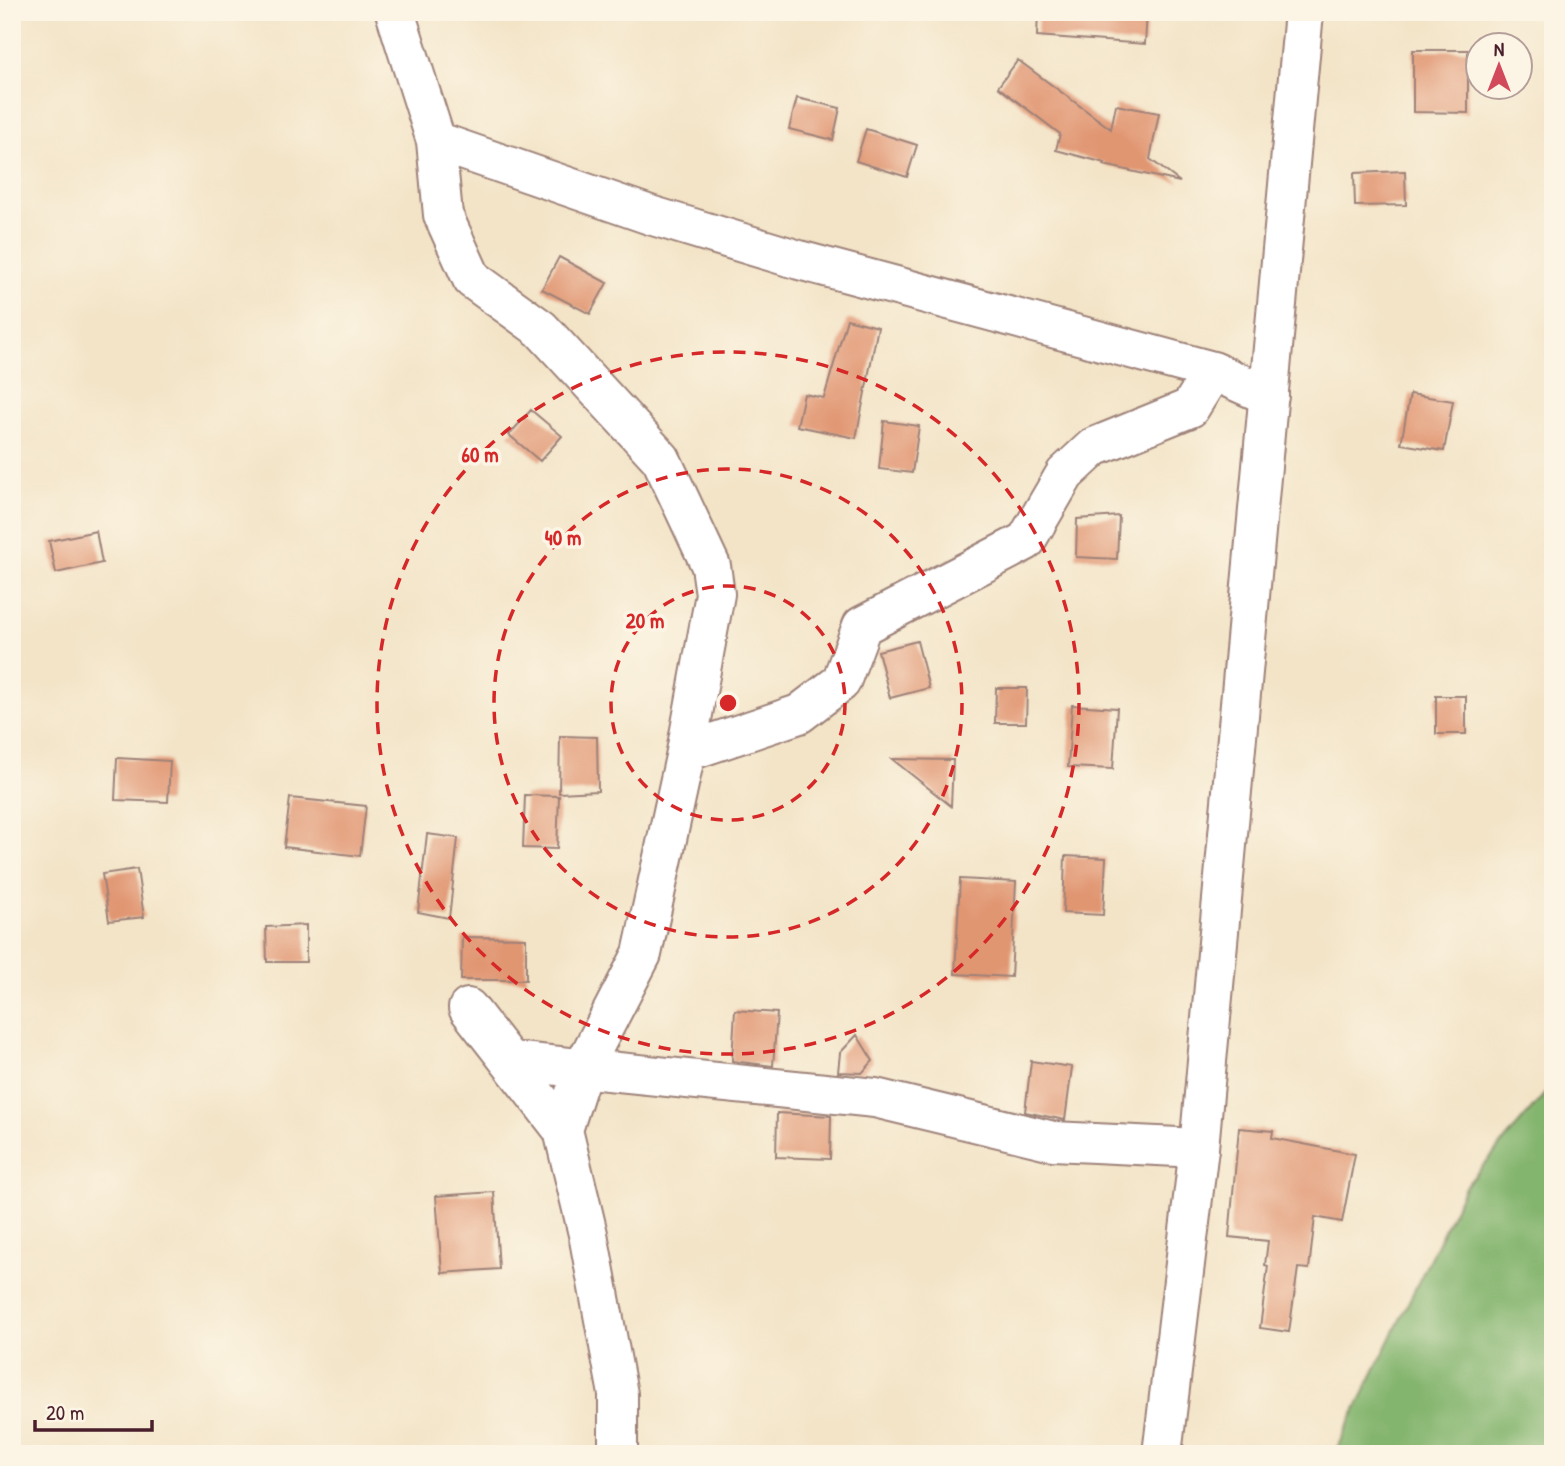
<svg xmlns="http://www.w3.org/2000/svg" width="1565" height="1466" font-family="'Patrick Hand',sans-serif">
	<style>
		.forest { fill: #84b56e; stroke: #676a4c; stroke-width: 2 }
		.building { fill: #e19672 }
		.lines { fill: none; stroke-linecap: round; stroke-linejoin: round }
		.minor-casing { stroke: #9e8279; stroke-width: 42 }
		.secondary-casing { stroke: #9e8279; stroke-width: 42 }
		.minor { stroke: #fff; stroke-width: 38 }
		.secondary { stroke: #fff; stroke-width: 38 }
		.ring { fill: none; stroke: #d62828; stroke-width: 3.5; stroke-dasharray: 12 9 }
		.centre { fill: #d62828; stroke: #fcf5e5; stroke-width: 3.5 }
		.ring-label { font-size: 21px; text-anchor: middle; font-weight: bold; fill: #d62828; stroke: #fcf5e5; stroke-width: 7; stroke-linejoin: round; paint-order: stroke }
	</style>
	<rect width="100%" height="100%" fill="#fcf5e5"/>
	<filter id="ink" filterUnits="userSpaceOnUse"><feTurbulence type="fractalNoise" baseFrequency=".0143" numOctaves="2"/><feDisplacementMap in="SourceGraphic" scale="14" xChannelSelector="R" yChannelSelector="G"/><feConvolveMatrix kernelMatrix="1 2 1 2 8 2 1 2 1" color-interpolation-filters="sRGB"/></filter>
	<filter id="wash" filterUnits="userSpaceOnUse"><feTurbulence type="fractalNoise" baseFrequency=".00686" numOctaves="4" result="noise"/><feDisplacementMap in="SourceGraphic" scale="28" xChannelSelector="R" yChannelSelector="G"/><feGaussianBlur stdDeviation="1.57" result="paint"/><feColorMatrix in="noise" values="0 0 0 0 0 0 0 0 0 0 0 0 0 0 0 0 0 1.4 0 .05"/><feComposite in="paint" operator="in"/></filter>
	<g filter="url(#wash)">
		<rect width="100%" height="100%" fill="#f3e4c7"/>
		<path class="forest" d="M 1553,1084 L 1553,1454 L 1334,1454 L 1465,1187 Z"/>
		<g id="blocks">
			<path class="building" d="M 1038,12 L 1147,12 L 1145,44 L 1037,36 Z
				M 1413,50 L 1468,50 L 1468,113 L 1413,112 Z
				M 1018,60 L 1111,129 L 1116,105 L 1159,113 L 1150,159 L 1180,182 L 1104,165 L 1105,163 L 1056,150 L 1060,134 L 998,87 Z
				M 797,98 L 840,108 L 833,140 L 789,129 Z
				M 866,129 L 917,145 L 907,177 L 856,161 Z
				M 1405,171 L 1406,205 L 1355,206 L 1354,173 Z
				M 559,257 L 607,283 L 590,314 L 542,289 Z
				M 847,319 L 878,327 L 856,438 L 797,426 L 804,394 L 824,398 Z
				M 1410,394 L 1453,401 L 1444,451 L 1401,444 Z
				M 531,410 L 562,436 L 540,461 L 509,435 Z
				M 884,421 L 919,426 L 912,473 L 879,469 Z
				M 1119,516 L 1117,559 L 1076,557 L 1077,519 Z
				M 96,531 L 102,563 L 56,573 L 49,541 Z
				M 917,641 L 929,688 L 890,698 L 878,651 Z
				M 996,688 L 1027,688 L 1026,723 L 995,723 Z
				M 1436,696 L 1466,696 L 1466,734 L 1436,734 Z
				M 1072,705 L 1117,708 L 1113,769 L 1068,767 Z
				M 560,736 L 597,737 L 598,791 L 559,793 Z
				M 117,758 L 170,761 L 168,802 L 115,800 Z
				M 892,759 L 953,760 L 951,806 Z
				M 525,795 L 559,796 L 557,849 L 523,848 Z
				M 290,798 L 366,806 L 360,856 L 284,847 Z
				M 427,834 L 458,838 L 449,918 L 418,912 Z
				M 1065,856 L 1106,858 L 1103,915 L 1063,913 Z
				M 137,869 L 144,917 L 109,921 L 102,874 Z
				M 960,879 L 1016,882 L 1011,977 L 955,974 Z
				M 306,925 L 306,962 L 267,962 L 266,927 Z
				M 462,937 L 526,938 L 526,980 L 461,980 Z
				M 735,1010 L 777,1013 L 773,1066 L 732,1061 Z
				M 857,1035 L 873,1061 L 862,1073 L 838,1072 L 840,1053 Z
				M 1031,1061 L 1072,1067 L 1065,1120 L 1025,1112 Z
				M 777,1113 L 831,1116 L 830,1159 L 776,1157 Z
				M 1239,1128 L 1273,1131 L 1272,1138 L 1355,1154 L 1342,1222 L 1315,1217 L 1309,1269 L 1298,1268 L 1289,1332 L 1260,1328 L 1268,1266 L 1265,1265 L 1268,1241 L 1229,1237 Z
				M 494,1192 L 499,1269 L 442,1273 L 436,1196 Z"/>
		</g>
	</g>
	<g filter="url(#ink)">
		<use href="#blocks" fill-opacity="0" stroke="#9e8279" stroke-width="2"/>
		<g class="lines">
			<g class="minor-casing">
				<path id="minor" d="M 395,12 L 436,141 L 443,215 L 472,279 L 541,329 L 661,459 L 711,566 L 715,594 L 686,752
					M 436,141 L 650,215 L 799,260 L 1213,371 L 1269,396
					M 468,1008 L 563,1130 L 588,1234 L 618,1394 L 618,1454
					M 510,1061 L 875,1098 L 1053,1141 L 1199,1148
					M 563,1130 L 583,1068 L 642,954 L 686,752 L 799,714 L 841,682 L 862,626 L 1026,541 L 1065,474 L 1094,447 L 1190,408 L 1213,371"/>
			</g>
			<g class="secondary-casing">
				<path id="secondary" d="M 1162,1454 L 1199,1148 L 1304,12"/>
			</g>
			<use href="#minor" class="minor"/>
			<use href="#secondary" class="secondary"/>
		</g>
	</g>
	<g class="ring">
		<circle cx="728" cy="703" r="117"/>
		<circle cx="728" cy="703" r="234"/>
		<circle cx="728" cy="703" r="351"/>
	</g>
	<circle cx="728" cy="703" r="10" class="centre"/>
	<g class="ring-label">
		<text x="480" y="462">60 m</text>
		<text x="563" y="545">40 m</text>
		<text x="645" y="628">20 m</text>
	</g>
	<rect width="1565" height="1466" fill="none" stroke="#fcf5e5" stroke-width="42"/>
	<g transform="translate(1499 66)"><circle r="33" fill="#fcf5e5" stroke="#b59f9b" stroke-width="2"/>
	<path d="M0-5L12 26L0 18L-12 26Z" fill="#d1495b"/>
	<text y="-10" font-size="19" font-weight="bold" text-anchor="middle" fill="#4a1f2b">N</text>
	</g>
	<path d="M35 1420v10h117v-10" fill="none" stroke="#4a1f2b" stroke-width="3.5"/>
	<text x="46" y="1420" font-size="21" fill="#4a1f2b" stroke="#fcf5e5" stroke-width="5" paint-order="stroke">20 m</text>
</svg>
